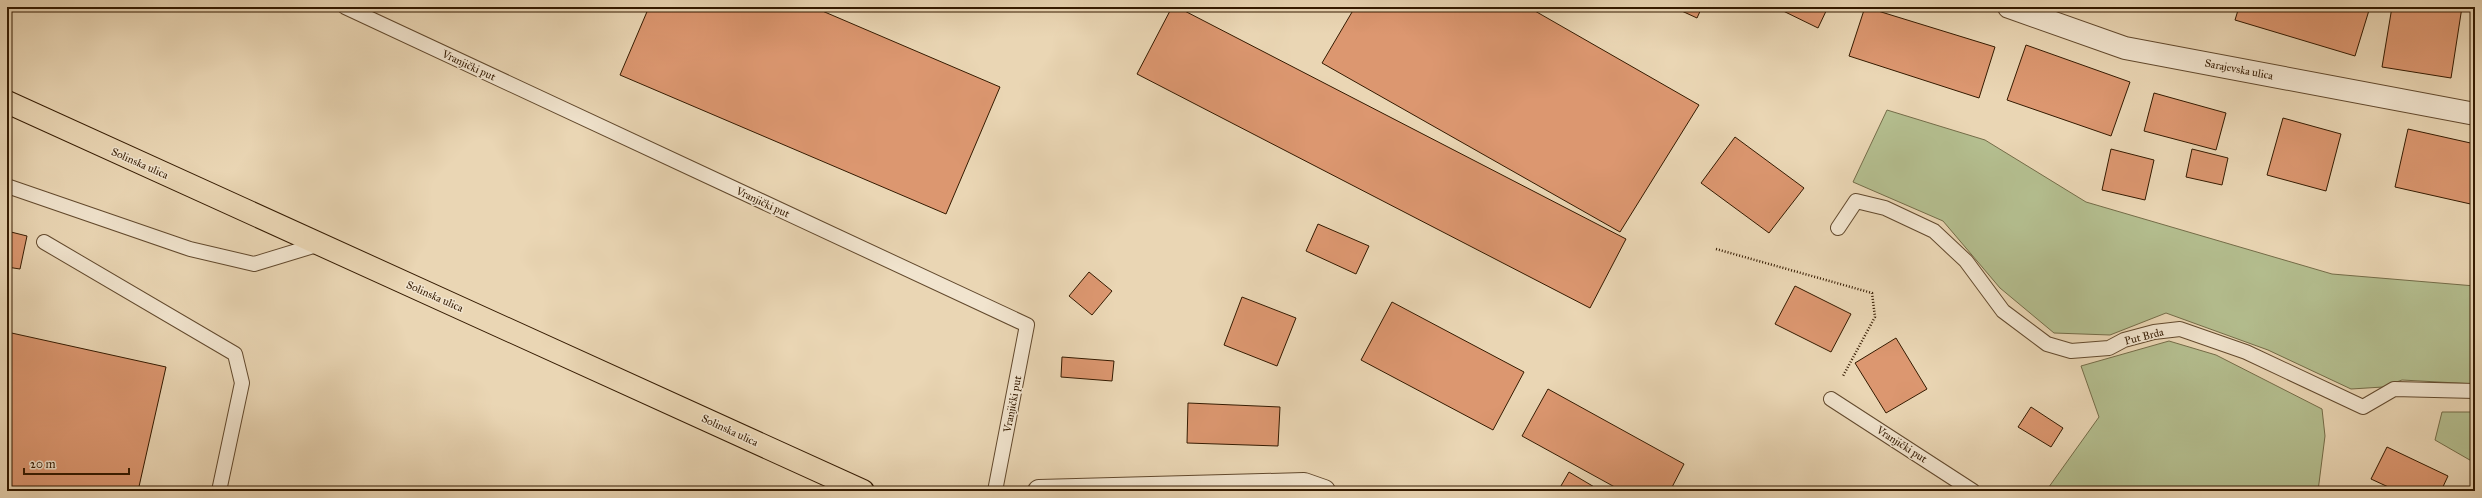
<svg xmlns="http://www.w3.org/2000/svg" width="2482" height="498" font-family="'IM FELL Great Primer',serif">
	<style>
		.green { fill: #b4be8f; stroke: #746c48 }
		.building { fill: #dc9770; stroke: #341a00 }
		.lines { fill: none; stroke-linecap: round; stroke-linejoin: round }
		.lane-casing { stroke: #62492d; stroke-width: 16 }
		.street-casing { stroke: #62492d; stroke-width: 24 }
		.primary-casing { stroke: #341a00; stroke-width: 24 }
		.path { stroke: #341a00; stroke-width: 2.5; stroke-dasharray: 1 2; stroke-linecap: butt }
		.lane { stroke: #f1e4ce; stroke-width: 14 }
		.street { stroke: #f1e4ce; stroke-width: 22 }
		.primary { stroke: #ead6b4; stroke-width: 22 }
		.labels { text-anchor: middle; stroke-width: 3; stroke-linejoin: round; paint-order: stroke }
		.street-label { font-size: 11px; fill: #341a00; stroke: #f1e4ce }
	</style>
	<rect width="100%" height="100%" fill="#ead6b4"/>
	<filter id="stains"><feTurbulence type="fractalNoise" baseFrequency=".005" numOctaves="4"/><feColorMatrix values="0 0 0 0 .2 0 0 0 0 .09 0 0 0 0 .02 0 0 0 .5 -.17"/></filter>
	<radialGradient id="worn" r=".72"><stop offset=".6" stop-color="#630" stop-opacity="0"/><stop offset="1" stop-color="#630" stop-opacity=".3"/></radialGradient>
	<path class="green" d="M 1887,110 L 1985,140 L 2086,202 L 2332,274 L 2475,286 L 2475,384 L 2402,380 L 2383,387 L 2351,389 L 2268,350 L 2166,313 L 2110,335 L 2054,333 L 2000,288 L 1943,221 L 1853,182 Z
		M 2169,341 L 2216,355 L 2322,409 L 2325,436 L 2318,491 L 2046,491 L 2099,417 L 2081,366 Z
		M 2442,412 L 2475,412 L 2475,463 L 2435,440 Z"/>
	<path class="building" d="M 649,7 L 813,7 L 1000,87 L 946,214 L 620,75 Z
		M 1172,7 L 1177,7 L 1626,239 L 1590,308 L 1137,74 Z
		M 1355,7 L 1528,7 L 1699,105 L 1620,232 L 1322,63 Z
		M 1673,7 L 1702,7 L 1697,18 Z
		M 1775,7 L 1828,7 L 1818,28 Z
		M 1865,7 L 1995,47 L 1979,98 L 1849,56 Z
		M 2239,7 L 2370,7 L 2355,56 L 2235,20 Z
		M 2392,7 L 2462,7 L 2451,78 L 2382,67 Z
		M 2026,45 L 2130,82 L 2111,136 L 2007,100 Z
		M 2154,93 L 2226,113 L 2216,150 L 2144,131 Z
		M 2283,118 L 2341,134 L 2326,191 L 2267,175 Z
		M 2408,129 L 2475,144 L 2475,205 L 2395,187 Z
		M 1735,137 L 1804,188 L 1769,233 L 1701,183 Z
		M 2111,149 L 2154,160 L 2145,200 L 2102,190 Z
		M 2192,149 L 2228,158 L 2222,185 L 2186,177 Z
		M 1318,224 L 1369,246 L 1356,274 L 1306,251 Z
		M 7,231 L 27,236 L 20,269 L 7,267 Z
		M 1089,272 L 1112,291 L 1092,315 L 1069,296 Z
		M 1795,286 L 1851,314 L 1831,352 L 1775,324 Z
		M 1242,297 L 1296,318 L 1277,366 L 1224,345 Z
		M 1392,302 L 1524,372 L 1493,430 L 1361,360 Z
		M 7,332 L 166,367 L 138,491 L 7,491 Z
		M 1896,338 L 1927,389 L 1886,413 L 1855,363 Z
		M 1062,357 L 1114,361 L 1112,381 L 1061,377 Z
		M 1548,389 L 1684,464 L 1670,491 L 1622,491 L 1522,436 Z
		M 1188,403 L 1280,407 L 1278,446 L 1187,443 Z
		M 2031,407 L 2063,428 L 2051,447 L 2018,427 Z
		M 2387,447 L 2448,476 L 2441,491 L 2397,491 L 2371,479 Z
		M 1569,472 L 1601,491 L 1558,491 Z"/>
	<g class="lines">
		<g class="lane-casing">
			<path id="lane" d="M 345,7 L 1027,325 L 995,491
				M 7,186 L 190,249 L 254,264 L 320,244
				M 1838,228 L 1856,201 L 1885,208 L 1934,231 L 1966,261 L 2003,311 L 2047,344 L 2071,351 L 2109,348 L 2124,340 L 2154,332 L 2180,329 L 2246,352 L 2363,407 L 2394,389 L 2475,391
				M 44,242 L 235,354 L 242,383 L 219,491
				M 1831,399 L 1973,491"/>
		</g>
		<g class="street-casing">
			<path id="street" d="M 2009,7 L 2125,48 L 2475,114
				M 1039,491 L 1304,484 L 1324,491"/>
		</g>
		<g class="primary-casing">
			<path id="primary" d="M 7,102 L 863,491"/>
		</g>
		<path class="path" d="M 1716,249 L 1872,293 L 1875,317 L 1843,376"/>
		<use href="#lane" class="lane"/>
		<use href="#street" class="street"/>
		<use href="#primary" class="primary"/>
	</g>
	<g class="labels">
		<g class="street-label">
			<text transform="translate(469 65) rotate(25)" y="4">Vranjički put</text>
			<text transform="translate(2239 69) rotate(11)" y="4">Sarajevska ulica</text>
			<text transform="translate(140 163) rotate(24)" y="4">Solinska ulica</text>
			<text transform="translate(763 202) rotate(25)" y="4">Vranjički put</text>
			<text transform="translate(435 296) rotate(24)" y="4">Solinska ulica</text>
			<text transform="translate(2144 336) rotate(-14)" y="4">Put Brda</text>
			<text transform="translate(1012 404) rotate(-79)" y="4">Vranjički put</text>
			<text transform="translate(730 430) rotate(25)" y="4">Solinska ulica</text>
			<text transform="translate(1902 444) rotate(33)" y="4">Vranjički put</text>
		</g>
	</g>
	<rect width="2482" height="498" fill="none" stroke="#ead6b4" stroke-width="24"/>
	<rect x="8" y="8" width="2466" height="482" fill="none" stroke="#341a00" stroke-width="2"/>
	<rect x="12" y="12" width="2458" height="474" fill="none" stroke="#341a00"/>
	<path d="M24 468v6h105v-6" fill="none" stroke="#341a00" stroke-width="2"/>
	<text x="30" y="468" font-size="12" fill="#341a00" stroke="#f1e4ce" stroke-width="3" paint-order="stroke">20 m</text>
	<rect width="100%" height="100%" filter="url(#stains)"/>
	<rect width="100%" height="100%" fill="url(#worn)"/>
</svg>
